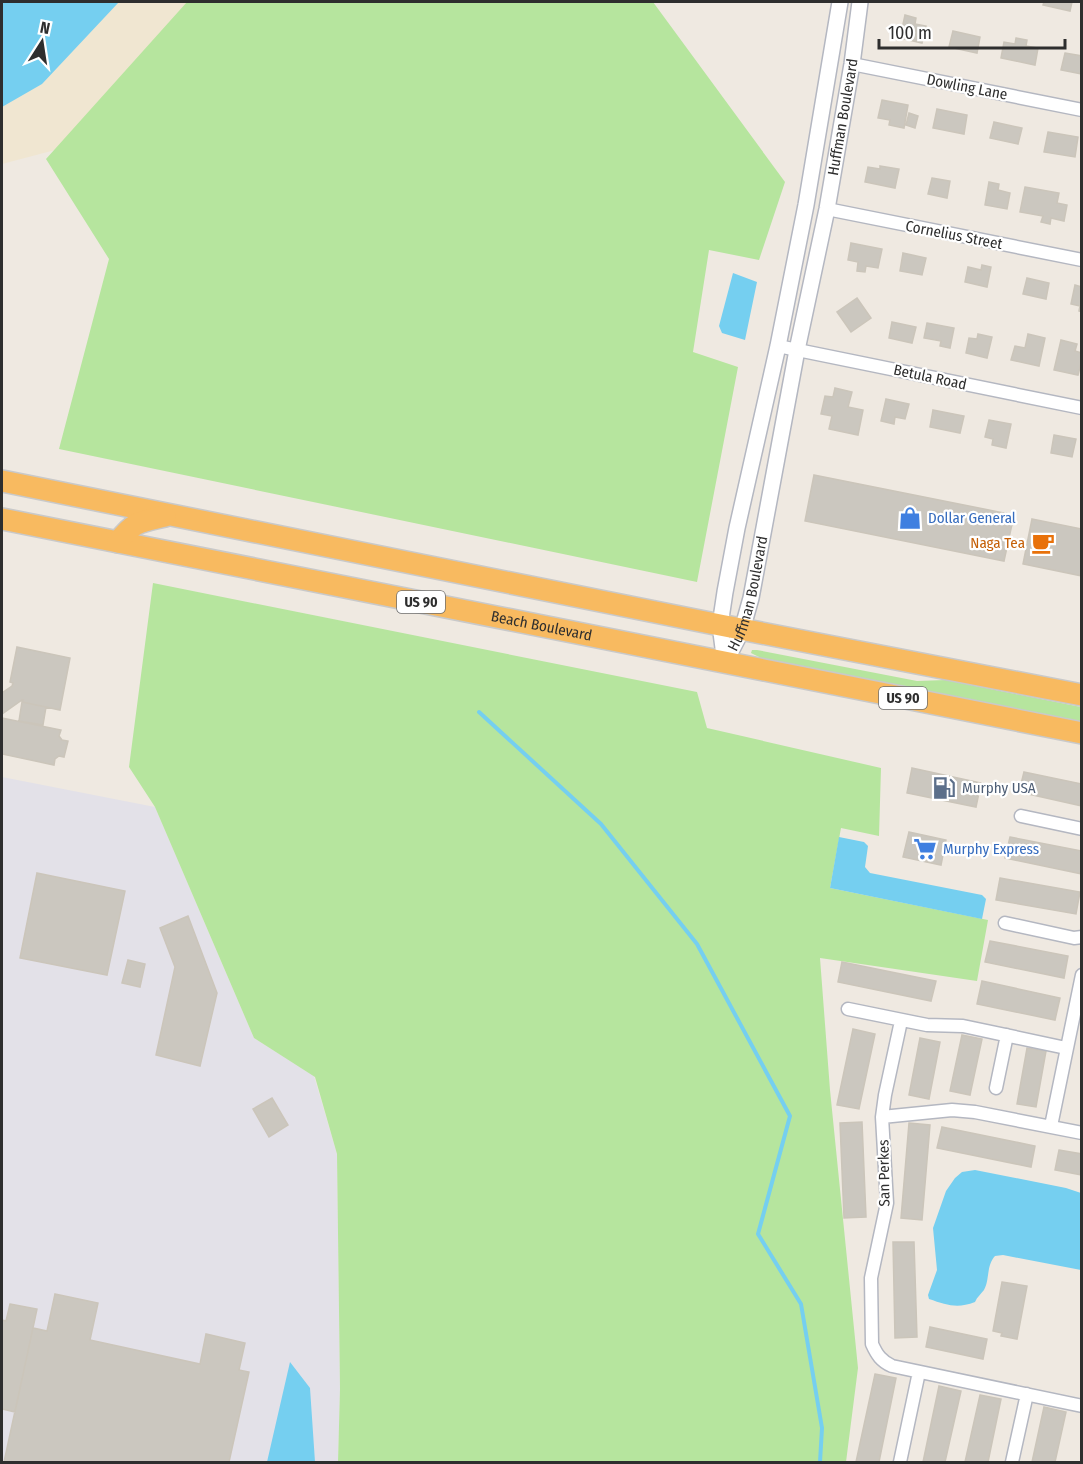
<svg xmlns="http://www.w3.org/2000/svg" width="1083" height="1464" font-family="'Fira Sans Condensed',sans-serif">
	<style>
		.industrial { fill: #e3e1e8 }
		.education { fill: #f0e6d1 }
		.green { fill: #b6e59e }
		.water { fill: #75cff0 }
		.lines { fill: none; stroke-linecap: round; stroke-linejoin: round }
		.stream { stroke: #75cff0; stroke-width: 4 }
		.building { fill: #cbc7bf; stroke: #cbc5ba; stroke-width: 1.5 }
		.minor-casing { stroke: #b4b7c1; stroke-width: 15 }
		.tertiary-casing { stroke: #b4b7c1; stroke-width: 18 }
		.trunk-casing { stroke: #c9c9c9; stroke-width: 24 }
		.minor { stroke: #fff; stroke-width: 12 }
		.tertiary { stroke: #fff; stroke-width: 15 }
		.trunk { stroke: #f8ba60; stroke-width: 21 }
		.labels { text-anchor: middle; stroke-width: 4.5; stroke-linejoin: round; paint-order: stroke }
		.shield { fill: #fff; stroke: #6d6d6d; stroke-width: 1.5 }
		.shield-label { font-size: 14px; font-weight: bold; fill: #2e2e2e }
		.street-label { font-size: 15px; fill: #2e2e2e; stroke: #fff }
		.shop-label { font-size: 15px; fill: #366cbe; stroke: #fff; text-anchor: start }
		.food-label { font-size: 15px; fill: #c56008; stroke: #fff; text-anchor: end }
		.service-label { font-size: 15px; fill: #4e5e75; stroke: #fff; text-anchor: start }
	</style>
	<rect width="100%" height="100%" fill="#efe9e1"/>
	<path class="industrial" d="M 2,777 L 155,807 L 254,1038 L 314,1076 L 337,1154 L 340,1389 L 338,1462 L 2,1462 Z"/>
	<path class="education" d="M 2,2 L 237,2 L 146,126 L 2,164 Z"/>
	<path class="green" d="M 187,2 L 653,2 L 785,182 L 759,260 L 709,250 L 693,352 L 738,367 L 697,582 L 59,449 L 109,259 L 46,159 Z
		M 153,583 L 697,692 L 707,728 L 881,768 L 879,836 L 841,828 L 830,888 L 988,920 L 977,981 L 820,958 L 830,1090 L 858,1368 L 846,1462 L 338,1462 L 340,1389 L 337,1154 L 315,1077 L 254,1038 L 155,807 L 129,767 Z
		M 752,650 L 757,650 L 917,681 L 946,680 L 1081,707 L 1081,722 L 761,658 L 751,653 Z"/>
	<path class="water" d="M 2,2 L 119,2 L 42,84 L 2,107 Z
		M 733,273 L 757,282 L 745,340 L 722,333 L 719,326 Z
		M 839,837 L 864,842 L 868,846 L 865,867 L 870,873 L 982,895 L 986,899 L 982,919 L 830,888 Z
		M 975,1170 L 1066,1188 L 1081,1193 L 1081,1270 L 1003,1255 L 995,1256 C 986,1266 990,1279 984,1290 C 981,1294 977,1297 975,1302 C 957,1309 947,1305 929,1299 L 928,1295 L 937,1270 L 933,1228 L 946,1191 L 955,1178 L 962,1172 Z
		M 290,1362 L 310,1388 L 315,1462 L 267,1462 Z"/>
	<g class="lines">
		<path class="stream" d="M 479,712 L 601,824 L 697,944 L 790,1116 L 758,1234 L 801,1304 L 822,1428 L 820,1462"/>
	</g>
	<path class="building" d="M 1044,2 L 1072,2 L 1070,11 L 1043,5 Z
		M 905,15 L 916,18 L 915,24 L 926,26 L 922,43 L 900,38 Z
		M 953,31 L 980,37 L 977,53 L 949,47 Z
		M 1016,38 L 1027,40 L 1026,46 L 1038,48 L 1035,65 L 1001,58 L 1004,42 L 1015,44 Z
		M 1065,53 L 1082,56 L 1082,74 L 1061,70 Z
		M 882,100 L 908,105 L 904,128 L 889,125 L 890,120 L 878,118 Z
		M 937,109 L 967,115 L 964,134 L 933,128 Z
		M 909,113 L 918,116 L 915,128 L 906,125 Z
		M 994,122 L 1022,128 L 1018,144 L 990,138 Z
		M 1048,132 L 1078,137 L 1075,157 L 1044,152 Z
		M 880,166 L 899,169 L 895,188 L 865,182 L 868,167 L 880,169 Z
		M 932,178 L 950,181 L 947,198 L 928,194 Z
		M 989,182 L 999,184 L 998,190 L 1010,193 L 1007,209 L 985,205 Z
		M 1025,187 L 1059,193 L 1057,203 L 1067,205 L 1064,221 L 1051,218 L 1050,224 L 1041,222 L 1043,216 L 1020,212 Z
		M 851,243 L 882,249 L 878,268 L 866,266 L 865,272 L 857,271 L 858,262 L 848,260 Z
		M 903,253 L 926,258 L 922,275 L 900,271 Z
		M 982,265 L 991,267 L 987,287 L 965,282 L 968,267 L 981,270 Z
		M 1027,278 L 1049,283 L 1046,299 L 1023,294 Z
		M 1075,285 L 1082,287 L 1082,312 L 1079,311 L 1080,306 L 1071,304 Z
		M 857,298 L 871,318 L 851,332 L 837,312 Z
		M 892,322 L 916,327 L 912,343 L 889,338 Z
		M 927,323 L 954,328 L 950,348 L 940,346 L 941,341 L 924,338 Z
		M 978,334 L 992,337 L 987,358 L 966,353 L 969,338 L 977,339 Z
		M 1028,334 L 1045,338 L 1039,366 L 1011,360 L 1015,346 L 1025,348 Z
		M 1061,340 L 1077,344 L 1075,351 L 1082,353 L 1082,360 L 1078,375 L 1054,370 Z
		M 835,388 L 852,392 L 848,407 L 863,410 L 858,435 L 829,429 L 832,416 L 821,414 L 825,396 L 833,397 Z
		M 886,399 L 909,404 L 905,419 L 895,417 L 894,424 L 881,421 Z
		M 933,410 L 964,416 L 960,433 L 930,427 Z
		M 989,420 L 1011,424 L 1006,448 L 992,445 L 993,439 L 985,437 Z
		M 1054,435 L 1076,439 L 1072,457 L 1051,453 Z
		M 814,475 L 1014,515 L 1004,561 L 805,521 Z
		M 1032,519 L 1082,529 L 1082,576 L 1023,564 Z
		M 17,647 L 70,658 L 60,710 L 22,702 L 23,700 L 22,700 L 2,714 L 2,693 L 12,686 L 13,683 L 10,682 Z
		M 22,702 L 46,707 L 43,725 L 19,721 Z
		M 2,718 L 61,730 L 59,736 L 62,740 L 68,741 L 64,757 L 59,756 L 55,759 L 54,765 L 2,754 Z
		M 912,768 L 981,783 L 976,807 L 907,793 Z
		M 1024,772 L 1082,784 L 1082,806 L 1019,792 Z
		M 909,832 L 946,840 L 941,865 L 903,857 Z
		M 1010,837 L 1082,851 L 1082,874 L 1005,858 Z
		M 37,873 L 125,891 L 107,975 L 20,958 Z
		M 1000,878 L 1080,892 L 1076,914 L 996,900 Z
		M 188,916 L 217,993 L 200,1066 L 156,1055 L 175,967 L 160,928 Z
		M 990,941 L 1068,956 L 1064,978 L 985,962 Z
		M 128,960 L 145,964 L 140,987 L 122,983 Z
		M 842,962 L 936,981 L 931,1001 L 838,982 Z
		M 982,981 L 1060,998 L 1055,1020 L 977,1004 Z
		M 853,1029 L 875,1034 L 859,1109 L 837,1105 Z
		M 962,1035 L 982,1039 L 970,1095 L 950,1091 Z
		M 920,1038 L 940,1042 L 929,1099 L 909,1095 Z
		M 1027,1048 L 1046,1051 L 1036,1107 L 1017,1104 Z
		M 272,1098 L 288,1125 L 269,1137 L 253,1109 Z
		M 862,1122 L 866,1217 L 844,1218 L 840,1123 Z
		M 909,1123 L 930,1125 L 922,1220 L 901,1218 Z
		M 942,1127 L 1035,1146 L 1031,1167 L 937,1148 Z
		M 1059,1150 L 1082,1154 L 1082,1175 L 1055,1170 Z
		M 893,1242 L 914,1242 L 917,1337 L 895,1338 Z
		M 1002,1282 L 1027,1286 L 1017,1339 L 1001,1336 L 1002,1333 L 993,1331 Z
		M 55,1294 L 98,1303 L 90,1340 L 200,1364 L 206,1334 L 245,1343 L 239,1370 L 249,1372 L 229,1462 L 4,1462 L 33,1328 L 47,1331 Z
		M 10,1304 L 37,1309 L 15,1412 L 2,1409 L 2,1320 L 6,1321 Z
		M 930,1327 L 987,1339 L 983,1359 L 926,1347 Z
		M 875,1374 L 896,1378 L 879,1462 L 856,1462 Z
		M 939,1386 L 961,1391 L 945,1462 L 923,1462 Z
		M 980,1395 L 1001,1399 L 988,1462 L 965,1462 Z
		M 1044,1407 L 1066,1412 L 1055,1462 L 1032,1462 Z"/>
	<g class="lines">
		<g class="minor-casing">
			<path id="minor" d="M 852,64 L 1082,110
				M 827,209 L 1082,260
				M 778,346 L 1082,408
				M 1021,816 L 1082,829
				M 1005,923 L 1074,938 L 1082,937
				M 848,1009 L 927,1025 L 963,1026 L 1066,1048
				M 901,1021 L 885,1095 L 882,1117 L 887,1203 L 871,1278 L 872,1344 C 877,1355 881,1361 892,1366 L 1082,1406
				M 996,1088 L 1007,1035
				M 882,1117 L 952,1110 L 975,1112 L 1082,1133
				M 1051,1126 L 1082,975
				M 900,1462 L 919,1372
				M 1012,1462 L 1027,1394"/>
		</g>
		<g class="tertiary-casing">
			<g id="tertiary">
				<path id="s1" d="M 725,663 L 742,630 L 751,598 L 797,350 L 827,209 L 852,64 L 860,2"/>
				<path d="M 725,663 L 720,625 L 725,592 L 737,528 L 778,346 L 806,205 L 840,2"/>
			</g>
		</g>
		<g class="trunk-casing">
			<g id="trunk">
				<path d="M 2,481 L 720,625 L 1082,695"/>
				<path id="s2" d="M 2,519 L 1082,733"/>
				<path d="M 118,542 C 134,521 140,522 165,516"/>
			</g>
		</g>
		<use href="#minor" class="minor"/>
		<use href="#tertiary" class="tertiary"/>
		<use href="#trunk" class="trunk"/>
	</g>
	<defs>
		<g id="shop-bare" transform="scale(1.8)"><path d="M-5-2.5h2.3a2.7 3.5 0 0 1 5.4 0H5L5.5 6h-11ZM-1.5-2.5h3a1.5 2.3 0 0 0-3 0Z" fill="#3f7fe0" stroke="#fff" stroke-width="2.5" paint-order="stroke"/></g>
		<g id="cafe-bare" transform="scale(1.8)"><path d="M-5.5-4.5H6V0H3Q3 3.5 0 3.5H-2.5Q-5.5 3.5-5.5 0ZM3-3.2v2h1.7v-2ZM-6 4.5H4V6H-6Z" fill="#e8710a" stroke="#fff" stroke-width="2.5" paint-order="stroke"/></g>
		<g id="fuel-bare" transform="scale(1.8)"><path d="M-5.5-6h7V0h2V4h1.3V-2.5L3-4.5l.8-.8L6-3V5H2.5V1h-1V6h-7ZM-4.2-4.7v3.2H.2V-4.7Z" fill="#5c6f8a" stroke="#fff" stroke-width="2.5" paint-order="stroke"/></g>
		<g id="supermarket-bare" transform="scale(1.8)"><path d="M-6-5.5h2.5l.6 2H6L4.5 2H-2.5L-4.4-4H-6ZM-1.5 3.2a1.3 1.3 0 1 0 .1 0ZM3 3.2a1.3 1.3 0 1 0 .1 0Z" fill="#3f7fe0" stroke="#fff" stroke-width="2.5" paint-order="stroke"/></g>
	</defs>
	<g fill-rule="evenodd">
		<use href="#shop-bare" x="910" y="518"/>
		<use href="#cafe-bare" x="1043" y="543"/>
		<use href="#fuel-bare" x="944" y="788"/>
		<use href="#supermarket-bare" x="925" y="849"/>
	</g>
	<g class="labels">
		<g class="shield">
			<rect x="397" y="591" width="48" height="22" rx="4.5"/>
			<rect x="879" y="687" width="48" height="22" rx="4.5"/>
		</g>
		<g class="shield-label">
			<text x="421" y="607">US 90</text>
			<text x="903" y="703">US 90</text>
		</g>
		<g class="street-label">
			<text transform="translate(967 87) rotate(11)" y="5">Dowling Lane</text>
			<text dy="5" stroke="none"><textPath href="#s1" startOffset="560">Huffman Boulevard</textPath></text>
			<text transform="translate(954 235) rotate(11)" y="5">Cornelius Street</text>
			<text transform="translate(930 377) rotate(12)" y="5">Betula Road</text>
			<text dy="5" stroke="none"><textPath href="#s1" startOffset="74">Huffman Boulevard</textPath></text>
			<text dy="5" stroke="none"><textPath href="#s2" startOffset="550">Beach Boulevard</textPath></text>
			<text transform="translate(884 1173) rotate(-91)" y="5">San Perkes</text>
		</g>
		<g class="shop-label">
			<text x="928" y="523">Dollar General</text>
			<text x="943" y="854">Murphy Express</text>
		</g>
		<g class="food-label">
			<text x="1025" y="548">Naga Tea</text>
		</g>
		<g class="service-label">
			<text x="962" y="793">Murphy USA</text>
		</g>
	</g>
	<rect width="1083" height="1464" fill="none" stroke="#2e2e2e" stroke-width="6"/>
	<g transform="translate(42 42) rotate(12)" stroke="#ffffff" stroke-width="4.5" paint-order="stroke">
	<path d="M0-4.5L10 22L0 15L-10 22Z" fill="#2e2e2e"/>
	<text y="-9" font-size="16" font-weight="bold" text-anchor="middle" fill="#2e2e2e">N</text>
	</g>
	<path d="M879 39v9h186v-9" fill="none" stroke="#2e2e2e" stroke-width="3"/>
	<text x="888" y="39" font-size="18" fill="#2e2e2e" stroke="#ffffff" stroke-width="4.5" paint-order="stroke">100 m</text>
</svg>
